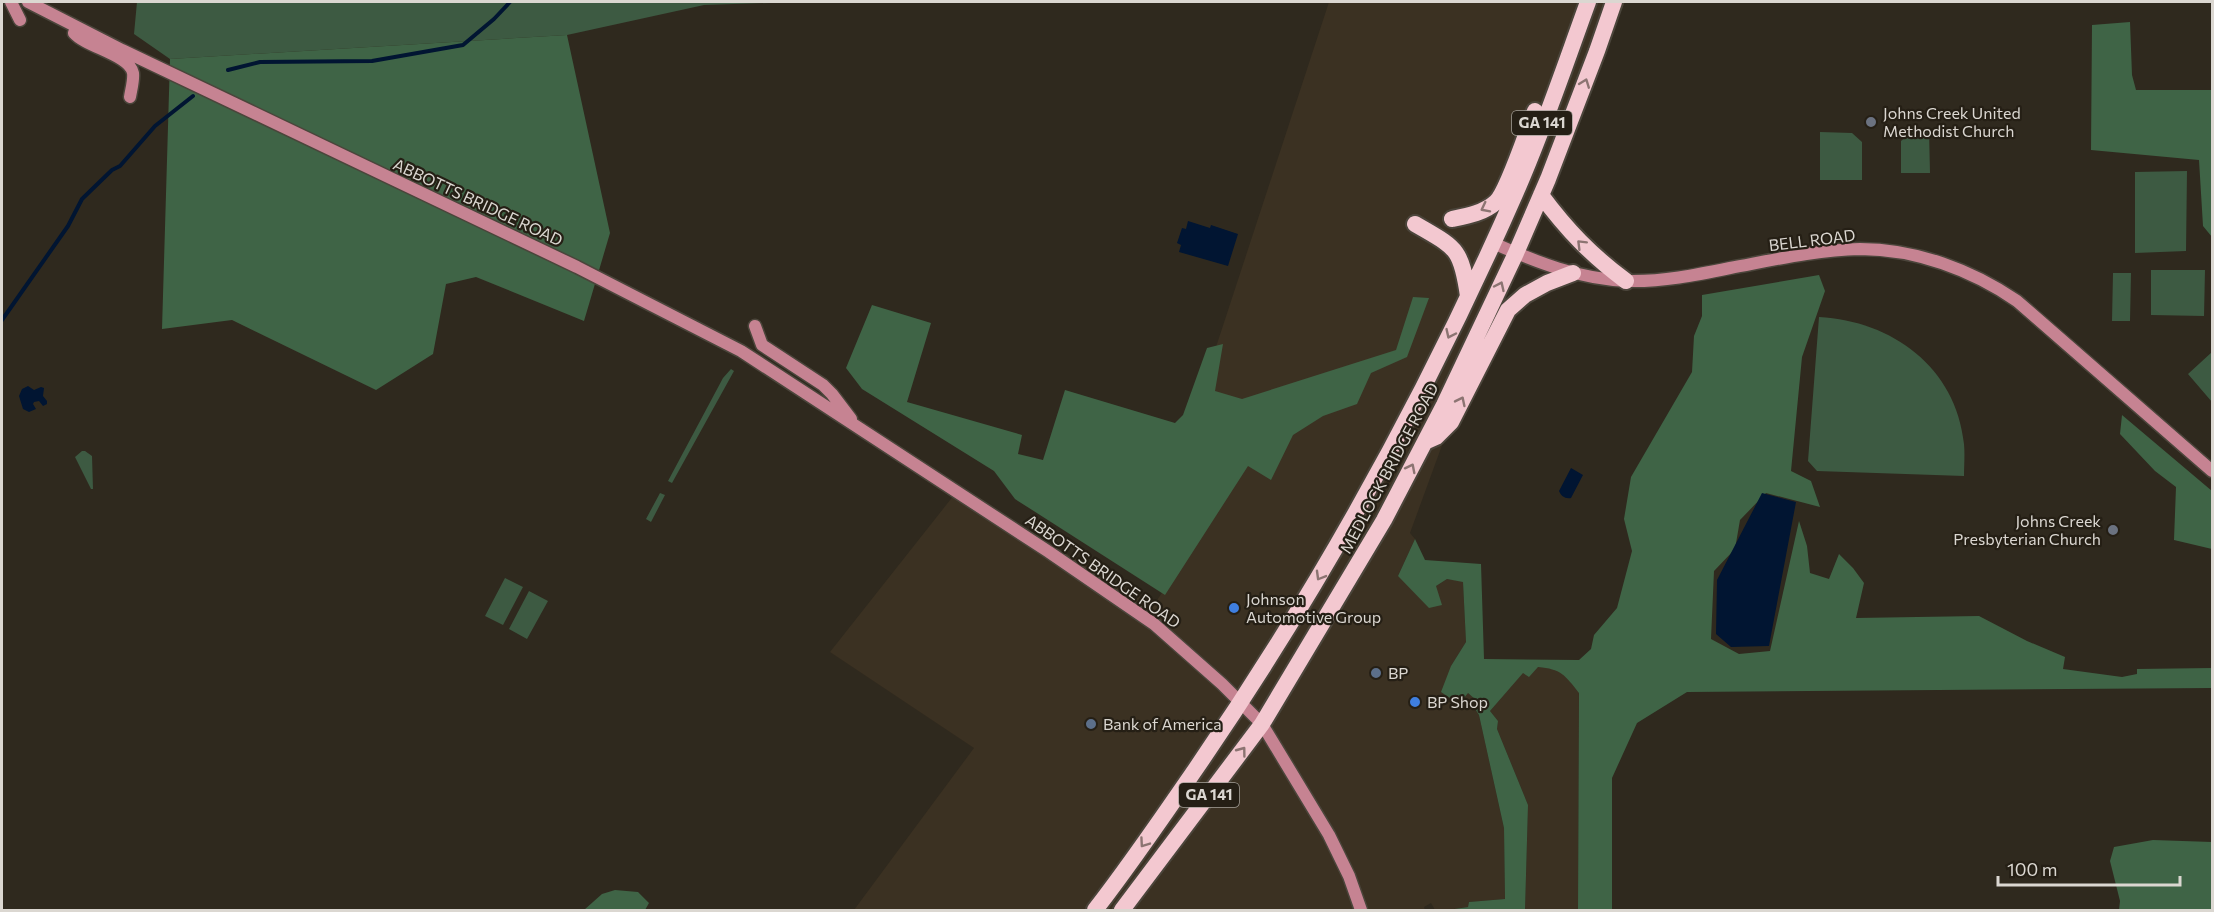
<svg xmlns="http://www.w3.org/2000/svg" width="2214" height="912" font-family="Commissioner,sans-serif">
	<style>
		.built { fill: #3b3122 }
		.green { fill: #3d5a42 }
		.forest { fill: #3f6446 }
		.water { fill: #011532 }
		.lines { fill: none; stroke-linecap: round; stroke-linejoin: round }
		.stream { stroke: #011532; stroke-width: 4 }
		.secondary-casing { stroke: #4b453b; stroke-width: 15 }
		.highway-casing { stroke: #4b453b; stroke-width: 20 }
		.secondary { stroke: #c68392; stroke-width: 12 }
		.highway { stroke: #f3c8d0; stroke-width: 16 }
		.oneway { stroke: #8c7472 }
		.worship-dot { fill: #6b7280; stroke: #251f15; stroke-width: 2 }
		.shop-dot { fill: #3f7fe0; stroke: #251f15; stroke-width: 2 }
		.service-dot { fill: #5c6f8a; stroke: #251f15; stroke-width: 2 }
		.labels { text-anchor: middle; stroke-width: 4.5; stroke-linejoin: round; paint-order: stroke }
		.shield { fill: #251f15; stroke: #a4a099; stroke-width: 1.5 }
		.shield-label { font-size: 15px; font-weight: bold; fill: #dbd7d1 }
		.poi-label { font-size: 16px; fill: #dbd7d1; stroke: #251f15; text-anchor: start }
		.street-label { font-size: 16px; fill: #dbd7d1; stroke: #251f15 }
	</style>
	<rect width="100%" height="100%" fill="#2f291e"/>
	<path class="built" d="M 1329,2 L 1625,2 L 1479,344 L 1410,533 L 1415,539 L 1398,576 L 1436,586 L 1447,579 L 1463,581 L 1466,642 L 1451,666 L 1468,693 L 1477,701 L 1475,707 L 1479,715 L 1504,828 L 1505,899 L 1469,902 L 1468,907 L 1448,910 L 1435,910 L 1431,903 L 1424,907 L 1425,910 L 854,910 L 974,748 L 830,652 L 958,490 L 1154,605 L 1281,408 L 1197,405 Z
		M 1538,667 L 1554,668 L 1565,675 L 1579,692 L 1578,910 L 1525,910 L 1528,805 L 1497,729 L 1498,721 L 1490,711 L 1523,672 Z"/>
	<path class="green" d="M 137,2 L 799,2 L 704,5 L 567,35 L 170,59 L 134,34 Z
		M 1929,130 L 1930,173 L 1901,173 L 1901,141 L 1912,131 Z
		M 1820,132 L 1852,133 L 1862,142 L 1862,180 L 1820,180 Z
		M 2187,171 L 2186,251 L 2135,253 L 2135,172 Z
		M 2151,270 L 2205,270 L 2204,316 L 2151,315 Z
		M 2113,273 L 2131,273 L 2130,321 L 2112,321 Z
		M 1819,317 C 1892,321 1956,367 1964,444 C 1965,455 1964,466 1964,476 L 1817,471 L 1808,461 Z
		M 2212,352 L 2212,402 L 2188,374 Z
		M 731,369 L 734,371 L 672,483 L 668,481 L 723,378 Z
		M 82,451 L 85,451 L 92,456 L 93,489 L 91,489 L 75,457 Z
		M 660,493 L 665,495 L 651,522 L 646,519 Z
		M 505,578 L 523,587 L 503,625 L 485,616 Z
		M 529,591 L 548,601 L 527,639 L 509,629 Z"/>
	<path class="forest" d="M 2130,22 L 2132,75 L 2136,90 L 2212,90 L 2212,237 L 2203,226 L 2199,160 L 2091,150 L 2092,25 Z
		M 567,35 L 610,233 L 584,321 L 476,277 L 446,284 L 433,354 L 376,390 L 232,320 L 162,329 L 170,59 Z
		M 1819,275 L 1825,291 L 1802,357 L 1791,471 L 1811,481 L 1820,507 L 1766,493 L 1740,520 L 1735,549 L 1714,571 L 1711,639 L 1739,654 L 1770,651 L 1799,521 L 1807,546 L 1810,573 L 1829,579 L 1839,554 L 1853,568 L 1864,583 L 1856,618 L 1979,616 L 2027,641 L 2065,657 L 2063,669 L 2122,677 L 2137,674 L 2137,669 L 2212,668 L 2212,688 L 1687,692 L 1637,723 L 1612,778 L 1612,910 L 1578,910 L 1579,693 C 1565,675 1561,669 1538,667 L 1529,677 L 1523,673 L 1490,711 L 1498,721 L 1497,729 L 1528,805 L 1525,910 L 1448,910 L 1468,907 L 1469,902 L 1505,899 L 1504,828 L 1479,715 L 1474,707 L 1477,701 L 1468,693 L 1459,704 L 1441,692 L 1451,666 L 1466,642 L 1463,582 L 1447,579 L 1436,586 L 1442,605 L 1429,608 L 1398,576 L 1415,539 L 1425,560 L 1481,564 L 1484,659 L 1579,660 L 1591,649 L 1594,635 L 1617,608 L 1632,551 L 1624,519 L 1631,477 L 1692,372 L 1694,336 L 1702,316 L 1702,295 Z
		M 1413,297 L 1429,298 L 1407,357 L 1371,373 L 1357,404 L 1323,416 L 1293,435 L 1271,480 L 1248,466 L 1165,595 L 1015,499 L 994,471 L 862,389 L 846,368 L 872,305 L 931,323 L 907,402 L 1022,435 L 1018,454 L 1043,460 L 1065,390 L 1175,423 L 1183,415 L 1207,348 L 1223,344 L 1215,391 L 1242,399 L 1396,350 Z
		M 2122,415 L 2212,491 L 2212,549 L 2174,540 L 2176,487 L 2155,471 L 2120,434 Z
		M 2153,840 L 2212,842 L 2212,910 L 2119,910 L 2120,901 L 2110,861 L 2114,847 Z
		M 615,890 L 638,892 L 649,903 L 645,910 L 584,910 L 602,894 Z"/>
	<path class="water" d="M 1188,221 L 1210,228 L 1211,225 L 1238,234 L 1228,266 L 1179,252 L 1181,245 L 1177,243 L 1182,228 L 1186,229 Z
		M 28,386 L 34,390 L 41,387 L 44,388 L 43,396 L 47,401 L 47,404 L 43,406 L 39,401 L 34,402 L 33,404 L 36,409 L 29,412 L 23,409 L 19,396 L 22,389 Z
		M 1571,468 L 1583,475 L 1571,498 C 1565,499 1561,496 1559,491 Z
		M 1762,493 L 1796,502 L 1769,646 L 1731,647 L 1716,634 L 1717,580 Z"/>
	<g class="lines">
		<path class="stream" d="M 228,70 L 260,62 L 372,61 L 463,45 L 494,19 L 510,2
			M 2,320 L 68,226 L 82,199 L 112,170 L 120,166 L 155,126 L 193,96"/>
		<g class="secondary-casing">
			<path id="secondary" d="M 11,2 L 20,20
				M 28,2 L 122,50 L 577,267 L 741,351 L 1049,552 L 1154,624 L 1222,684 L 1262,724 L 1329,835 L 1349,876 L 1361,910
				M 76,28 L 74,33 C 86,47 130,55 133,73 C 134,80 131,90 130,97
				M 1493,243 C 1536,262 1579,279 1627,281 C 1662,282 1696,275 1730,268 C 1773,260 1816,250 1860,249 C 1916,249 1972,270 2017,301 L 2212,471
				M 755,326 L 762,345 L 823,385 L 832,394 L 851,419"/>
		</g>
		<g class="highway-casing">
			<path id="highway" d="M 1541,195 C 1567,230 1591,255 1626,281
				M 1452,219 C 1467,216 1484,213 1496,202 C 1508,190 1527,130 1535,111
				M 1415,224 C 1456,248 1461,247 1468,296
				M 1427,441 L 1436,437 L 1451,422 L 1508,310 L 1525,295 L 1547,283 L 1573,273
				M 1095,910 C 1130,865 1162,818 1195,770 C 1320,588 1427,395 1516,192 C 1543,131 1565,65 1588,2
				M 1122,910 L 1262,724 L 1384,520 L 1444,405 L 1516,253 L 1548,179 L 1597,51 L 1614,2"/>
		</g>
		<use href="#secondary" class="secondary"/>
		<use href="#highway" class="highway"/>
	</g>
	<defs><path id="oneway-chevron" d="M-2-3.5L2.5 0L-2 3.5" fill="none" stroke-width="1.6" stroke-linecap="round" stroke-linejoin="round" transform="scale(1.5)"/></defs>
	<g class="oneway">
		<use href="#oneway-chevron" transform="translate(1585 83) rotate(-69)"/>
		<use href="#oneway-chevron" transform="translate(1485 208) rotate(153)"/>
		<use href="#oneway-chevron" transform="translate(1581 244) rotate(-135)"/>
		<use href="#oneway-chevron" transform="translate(1500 286) rotate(-65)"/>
		<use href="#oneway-chevron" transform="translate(1450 334) rotate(115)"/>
		<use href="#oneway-chevron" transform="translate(1461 401) rotate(-64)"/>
		<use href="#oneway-chevron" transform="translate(1411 468) rotate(-63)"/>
		<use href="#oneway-chevron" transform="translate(1320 576) rotate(120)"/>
		<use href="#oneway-chevron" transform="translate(1242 751) rotate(-53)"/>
		<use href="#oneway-chevron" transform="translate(1144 843) rotate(125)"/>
	</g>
	<g class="worship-dot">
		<circle cx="1871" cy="122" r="6"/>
		<circle cx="2113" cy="530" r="6"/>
	</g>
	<g class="shop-dot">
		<circle cx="1234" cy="608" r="6"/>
		<circle cx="1415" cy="702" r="6"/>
	</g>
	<g class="service-dot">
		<circle cx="1376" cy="673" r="6"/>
		<circle cx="1091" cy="724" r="6"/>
	</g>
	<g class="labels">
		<g class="shield">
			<rect x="1512" y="111" width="60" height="24" rx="4.5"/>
			<rect x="1179" y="783" width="60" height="24" rx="4.5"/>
		</g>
		<g class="shield-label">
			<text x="1542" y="128">GA 141</text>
			<text x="1209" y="800">GA 141</text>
		</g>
		<g class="poi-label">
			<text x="1883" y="119">Johns Creek United<tspan x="1883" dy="18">Methodist Church</tspan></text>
			<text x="2101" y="527" text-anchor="end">Johns Creek<tspan x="2101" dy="18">Presbyterian Church</tspan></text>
			<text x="1246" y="605">Johnson<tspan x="1246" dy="18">Automotive Group</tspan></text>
			<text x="1388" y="679">BP</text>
			<text x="1427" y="708">BP Shop</text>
			<text x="1103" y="730">Bank of America</text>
		</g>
		<g class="street-label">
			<text transform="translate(478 202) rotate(25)" y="6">ABBOTTS BRIDGE ROAD</text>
			<text transform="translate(1812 240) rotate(-7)" y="6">BELL ROAD</text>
			<text transform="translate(1389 468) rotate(-62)" y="6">MEDLOCK BRIDGE ROAD</text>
			<text transform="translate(1103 571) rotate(35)" y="6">ABBOTTS BRIDGE ROAD</text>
		</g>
	</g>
	<rect width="2214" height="912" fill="none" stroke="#dbd7d1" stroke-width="6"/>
	<path d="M1998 876v9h182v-9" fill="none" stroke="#dbd7d1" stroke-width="3"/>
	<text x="2007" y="876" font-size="18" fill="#dbd7d1" stroke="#251f15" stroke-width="4.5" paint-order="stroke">100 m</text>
</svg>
